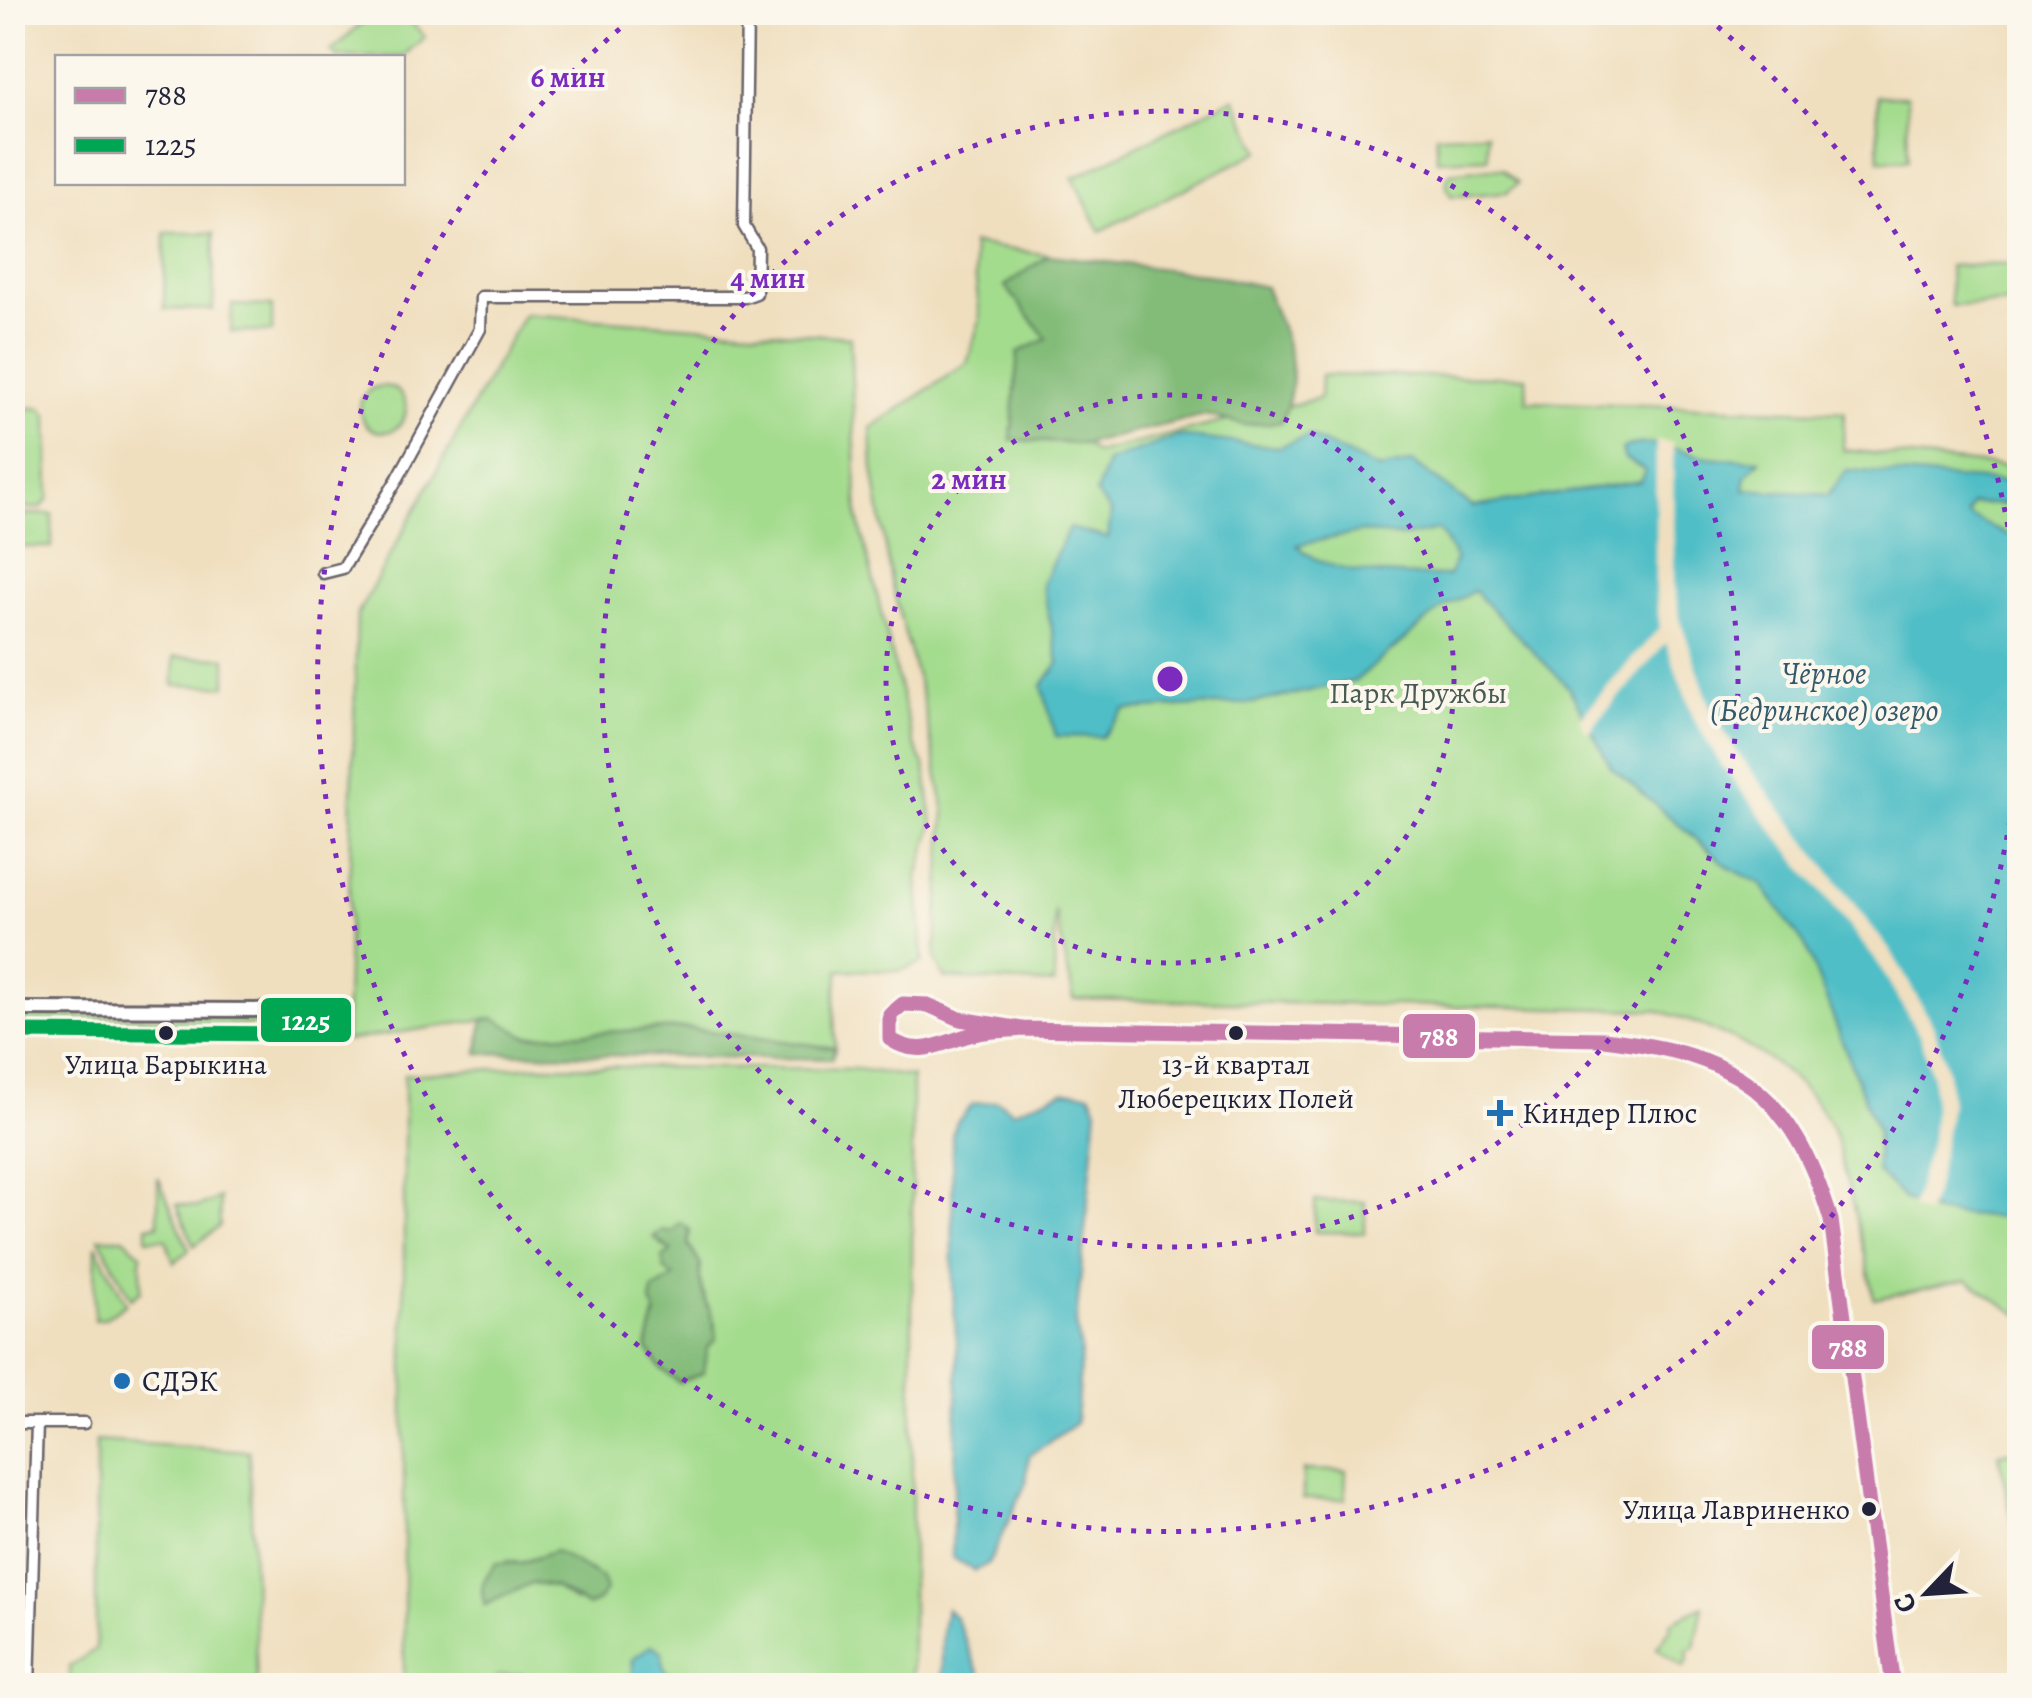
<svg xmlns="http://www.w3.org/2000/svg" width="2032" height="1698" font-family="Alegreya,serif">
	<style>
		.green { fill: #a4dc8e; stroke: #637f64; stroke-width: 2.5; fill-rule: evenodd }
		.forest { fill: #83bc79; stroke: #526f5a; stroke-width: 2.5 }
		.water { fill: #50bec6; stroke: #397080; stroke-width: 2.5; fill-rule: evenodd }
		.pier { fill: #f0dfbf }
		.lines { fill: none; stroke-linecap: round; stroke-linejoin: round }
		.minor-casing { stroke: #6a6469; stroke-width: 15 }
		.tertiary-casing { stroke: #6a6469; stroke-width: 18 }
		.minor { stroke: #fff; stroke-width: 10 }
		.tertiary { stroke: #fff; stroke-width: 12 }
		.bus-1-casing { stroke: #fbf7ec; stroke-width: 22 }
		.bus-2-casing { stroke: #fbf7ec; stroke-width: 22 }
		.bus-1 { stroke: #c87cac; stroke-width: 15 }
		.bus-2 { stroke: #00a651; stroke-width: 15 }
		.ring { fill: none; stroke: #7b2cbf; stroke-width: 5; stroke-dasharray: 5 10 }
		.bus-dot { fill: #22223b; stroke: #fbf7ec; stroke-width: 4 }
		.poi-dot { fill: #1f6fb2; stroke: #fbf7ec; stroke-width: 4 }
		.labels { text-anchor: middle; stroke-width: 8; stroke-linejoin: round; paint-order: stroke }
		.bus-label { font-size: 28px; fill: #22223b; stroke: #fbf7ec }
		.park-label { font-size: 30px; fill: #495a54; stroke: #fbf7ec }
		.poi-label { font-size: 30px; fill: #22223b; stroke: #fbf7ec; text-anchor: start }
		.water-label { font-size: 32px; font-style: italic; fill: #32596c; stroke: #fbf7ec }
		.centre { fill: #7b2cbf; stroke: #fbf7ec; stroke-width: 5 }
		.ring-label { font-size: 30px; text-anchor: middle; font-weight: bold; fill: #7b2cbf; stroke: #fbf7ec; stroke-width: 8; stroke-linejoin: round; paint-order: stroke }
		.line-badge { stroke: #fbf7ec; stroke-width: 4 }
		.badge-label { font-size: 28px; text-anchor: middle; font-weight: bold; fill: #fff }
	</style>
	<rect width="100%" height="100%" fill="#fbf7ec"/>
	<filter id="ink" filterUnits="userSpaceOnUse"><feTurbulence type="fractalNoise" baseFrequency=".01" numOctaves="2"/><feDisplacementMap in="SourceGraphic" scale="20" xChannelSelector="R" yChannelSelector="G"/><feConvolveMatrix kernelMatrix="1 2 1 2 8 2 1 2 1" color-interpolation-filters="sRGB"/></filter>
	<filter id="wash" filterUnits="userSpaceOnUse"><feTurbulence type="fractalNoise" baseFrequency=".0048" numOctaves="4" result="noise"/><feDisplacementMap in="SourceGraphic" scale="40" xChannelSelector="R" yChannelSelector="G"/><feGaussianBlur stdDeviation="2.25" result="paint"/><feColorMatrix in="noise" values="0 0 0 0 0 0 0 0 0 0 0 0 0 0 0 0 0 1.4 0 .05"/><feComposite in="paint" operator="in"/></filter>
	<g filter="url(#wash)">
		<rect width="100%" height="100%" fill="#f0dfbf"/>
		<path class="green" d="M 374,12 L 402,13 L 425,37 L 402,57 L 337,57 L 331,51 Z
			M 1877,96 L 1907,96 L 1908,160 L 1879,160 Z
			M 1234,98 L 1260,151 L 1100,231 L 1073,178 Z
			M 1487,133 L 1488,158 L 1437,160 L 1436,135 Z
			M 1491,168 L 1502,169 L 1518,183 L 1507,192 L 1457,196 L 1451,196 C 1446,187 1445,182 1450,173 Z
			M 165,233 L 214,233 L 213,310 L 164,309 Z
			M 972,244 L 1049,255 L 1005,286 L 1048,339 L 1011,440 L 1085,444 L 1096,453 L 1320,398 L 1321,375 L 1526,377 L 1527,401 L 1844,412 L 1843,450 L 2019,468 L 2019,1315 L 1967,1280 L 1874,1299 C 1867,1256 1855,1214 1844,1172 C 1840,1158 1838,1140 1831,1127 C 1796,1061 1723,1030 1656,1010 L 1074,999 L 1055,911 L 1054,984 L 945,978 L 935,959 L 945,812 L 922,697 L 891,582 L 873,468 L 871,428 L 967,363 L 980,319 Z
			M 2019,264 L 2019,303 L 1951,306 L 1949,266 Z
			M 232,305 L 272,306 L 272,332 L 231,332 Z
			M 524,314 L 850,337 L 858,518 L 913,742 L 925,767 L 933,824 L 918,877 L 923,962 L 900,971 L 839,970 L 834,1006 L 835,1048 L 685,1028 L 525,1036 L 493,1018 L 345,1041 L 357,615 Z
			M360 409a23 23 0 1 1 46 0a23 23 0 1 1-46 0Z
			M 13,408 L 41,408 L 48,415 L 49,498 L 41,508 L 13,508 Z
			M 13,514 L 52,514 L 52,547 L 13,547 Z
			M 174,657 L 226,658 L 226,686 L 174,685 Z
			M 13,1016 L 284,1018 L 284,1026 L 13,1023 Z
			M 537,1066 L 857,1069 L 912,1077 L 912,1685 L 674,1685 L 663,1665 L 662,1652 L 633,1658 L 633,1685 L 531,1685 L 522,1674 L 498,1676 L 490,1685 L 404,1686 L 404,1075 ZM 688,1244 L 701,1266 L 698,1279 L 716,1327 L 707,1348 L 679,1382 L 660,1368 L 647,1348 L 656,1312 L 674,1277 L 673,1252 L 662,1245 ZM 532,1559 L 592,1571 L 575,1602 L 554,1587 L 530,1583 L 508,1561 L 521,1563 Z
			M 158,1177 L 189,1250 L 174,1263 L 166,1239 L 147,1239 L 147,1226 L 158,1225 Z
			M 219,1198 L 220,1226 L 194,1246 L 177,1204 L 198,1207 Z
			M 1315,1201 L 1365,1202 L 1365,1233 L 1315,1232 Z
			M 99,1238 L 124,1238 L 141,1254 L 141,1291 L 131,1298 Z
			M 96,1245 L 126,1303 L 104,1319 L 94,1320 Z
			M 96,1441 L 249,1451 L 257,1685 L 70,1685 L 69,1667 L 96,1649 Z
			M 2019,1450 L 2020,1450 L 2019,1557 L 1999,1454 Z
			M 1303,1470 L 1346,1471 L 1345,1499 L 1303,1499 Z
			M 1703,1606 L 1695,1647 L 1687,1651 L 1688,1660 L 1684,1667 L 1657,1647 L 1672,1626 L 1671,1622 Z"/>
		<path class="forest" d="M 1049,255 L 1205,274 L 1265,287 C 1284,335 1305,370 1281,422 L 1245,425 L 1205,415 L 1085,444 L 1011,440 L 1018,352 L 1047,339 L 1005,286 Z
			M 494,1018 L 526,1036 L 685,1028 L 835,1048 L 832,1059 L 478,1053 L 483,1020 Z
			M 681,1223 L 690,1230 L 688,1244 L 701,1266 C 695,1291 716,1313 716,1339 L 707,1348 L 703,1373 L 679,1382 L 660,1368 L 647,1348 L 656,1313 L 651,1302 L 653,1290 L 674,1277 L 665,1270 L 662,1258 L 672,1251 L 653,1237 L 663,1230 L 671,1232 Z
			M 555,1551 L 602,1578 L 606,1590 L 598,1601 L 587,1606 L 554,1587 L 531,1583 L 485,1605 C 478,1587 484,1578 496,1563 L 521,1563 Z"/>
		<path class="water" d="M 1178,436 L 1278,447 L 1309,436 L 1379,469 L 1413,462 L 1473,507 L 1641,481 L 1646,471 L 1625,459 L 1622,450 C 1642,436 1672,448 1694,454 C 1713,460 1739,458 1760,460 L 1746,476 L 1744,489 L 1828,495 L 1847,470 L 2019,483 L 2019,505 L 1972,504 L 1967,515 L 2019,541 L 2019,1219 L 1937,1213 L 1905,1200 L 1876,1171 L 1877,1131 L 1805,945 L 1761,884 L 1730,868 L 1611,767 L 1569,688 L 1474,591 L 1441,609 L 1355,681 L 1253,703 L 1125,710 L 1102,737 L 1056,736 L 1042,686 L 1059,663 L 1042,584 L 1069,528 L 1108,538 L 1111,512 L 1096,494 L 1107,462 ZM 1439,530 L 1456,559 L 1448,576 C 1404,575 1328,579 1297,545 L 1363,532 L 1403,537 Z
			M 1064,1091 L 1090,1093 L 1097,1109 L 1076,1323 L 1081,1350 L 1076,1423 L 1029,1456 L 1026,1483 L 989,1563 L 974,1571 L 952,1557 L 958,1366 L 953,1290 L 952,1135 L 957,1122 L 973,1104 L 998,1101 L 1013,1111 Z
			M 946,1609 L 955,1617 L 984,1685 L 942,1685 L 942,1630 Z
			M 652,1645 L 662,1652 L 663,1665 L 674,1685 L 633,1685 L 633,1658 Z"/>
		<path class="pier" d="M 1656,441 L 1673,443 L 1674,586 L 1680,619 L 1711,709 L 1738,754 L 1892,953 L 1935,1029 L 1948,1072 L 1951,1105 L 1936,1188 L 1926,1214 L 1912,1208 L 1931,1140 L 1934,1107 L 1932,1075 L 1920,1037 L 1878,963 L 1722,766 L 1694,719 L 1666,643 L 1587,733 L 1579,719 L 1660,627 L 1655,591 Z"/>
	</g>
	<g filter="url(#ink)">
		<g class="lines">
			<g class="minor-casing">
				<path id="minor" d="M 323,573 L 343,568 L 398,478 L 480,329 L 481,297 L 745,297 L 756,293 L 757,248 L 744,226 L 747,12
					M 1022,1029 L 960,1019 L 928,1005 L 903,1004 L 890,1015 L 890,1039 L 902,1047 L 939,1048 L 973,1034 L 1022,1029 L 1603,1039 C 1728,1048 1800,1093 1831,1220 L 1893,1686
					M 12,1423 L 84,1423
					M 29,1686 L 37,1423"/>
			</g>
			<g class="tertiary-casing">
				<path id="tertiary" d="M 12,1009 L 299,1010 L 306,1016 L 306,1028 L 299,1034 L 12,1032"/>
			</g>
			<use href="#minor" class="minor"/>
			<use href="#tertiary" class="tertiary"/>
			<g class="bus-1-casing">
				<path id="bus-1" d="M 903,1004 L 928,1005 L 960,1019 L 1022,1029 C 1006,1031 989,1030 974,1034 C 943,1041 921,1060 890,1039 L 890,1015 Z
					M 1022,1029 L 1603,1039 C 1736,1054 1791,1090 1831,1220 L 1893,1686"/>
			</g>
			<g class="bus-2-casing">
				<path id="bus-2" d="M 12,1032 L 299,1034 L 306,1028 L 306,1016"/>
			</g>
			<use href="#bus-1" class="bus-1"/>
			<use href="#bus-2" class="bus-2"/>
		</g>
	</g>
	<g class="ring">
		<circle cx="1170" cy="679" r="284"/>
		<circle cx="1170" cy="679" r="568"/>
		<path d="M2019 746A852 852 0 1 1 634 17M1706 17A852 852 0 0 1 2019 612"/>
	</g>
	<g class="bus-dot">
		<circle cx="166" cy="1033" r="9"/>
		<circle cx="1236" cy="1033" r="9"/>
		<circle cx="1869" cy="1509" r="9"/>
	</g>
	<g class="poi-dot">
		<path d="M1495 1098h10v10h10v10h-10v10h-10v-10h-10v-10h10z"/>
		<circle cx="122" cy="1381" r="10"/>
	</g>
	<g class="labels">
		<g class="bus-label">
			<text x="166" y="1074">Улица Барыкина</text>
			<text x="1236" y="1074">13-й квартал<tspan x="1236" dy="34">Люберецких Полей</tspan></text>
			<text x="1850" y="1519" text-anchor="end">Улица Лавриненко</text>
		</g>
		<g class="park-label">
			<text x="1418" y="703">Парк Дружбы</text>
		</g>
		<g class="poi-label">
			<text x="1522" y="1123">Киндер Плюс</text>
			<text x="142" y="1391">СДЭК</text>
		</g>
		<g class="water-label">
			<text x="1824" y="684">Чёрное<tspan x="1824" dy="37">(Бедринское) озеро</tspan></text>
		</g>
	</g>
	<circle cx="1170" cy="679" r="15" class="centre"/>
	<g class="ring-label">
		<text x="568" y="87">6 мин</text>
		<text x="768" y="288">4 мин</text>
		<text x="969" y="489">2 мин</text>
	</g>
	<g class="line-badge">
		<rect x="259" y="996" width="94" height="48" rx="10" fill="#00a651"/>
		<rect x="1401" y="1012" width="76" height="48" rx="10" fill="#c87cac"/>
		<rect x="1810" y="1323" width="76" height="48" rx="10" fill="#c87cac"/>
	</g>
	<g class="badge-label">
		<text x="306" y="1030">1225</text>
		<text x="1439" y="1046">788</text>
		<text x="1848" y="1357">788</text>
	</g>
	<rect width="2032" height="1698" fill="none" stroke="#fbf7ec" stroke-width="50"/>
	<rect x="55" y="55" width="350" height="130" fill="#fbf7ec" stroke="#a4a2a5" stroke-width="2.5"/>
	<rect x="75" y="88" width="50" height="15" fill="#c87cac" stroke="#a4a2a5" stroke-width="2.5"/>
	<text x="145" y="105" font-size="30" fill="#22223b">788</text>
	<rect x="75" y="138" width="50" height="15" fill="#00a651" stroke="#a4a2a5" stroke-width="2.5"/>
	<text x="145" y="155" font-size="30" fill="#22223b">1225</text>
	<g transform="translate(1927 1593) rotate(245)" stroke="#fbf7ec" stroke-width="8" paint-order="stroke">
	<path d="M0-8L18 38L0 25L-18 38Z" fill="#22223b"/>
	<text y="-15" font-size="28" font-weight="bold" text-anchor="middle" fill="#22223b">С</text>
	</g>
</svg>
